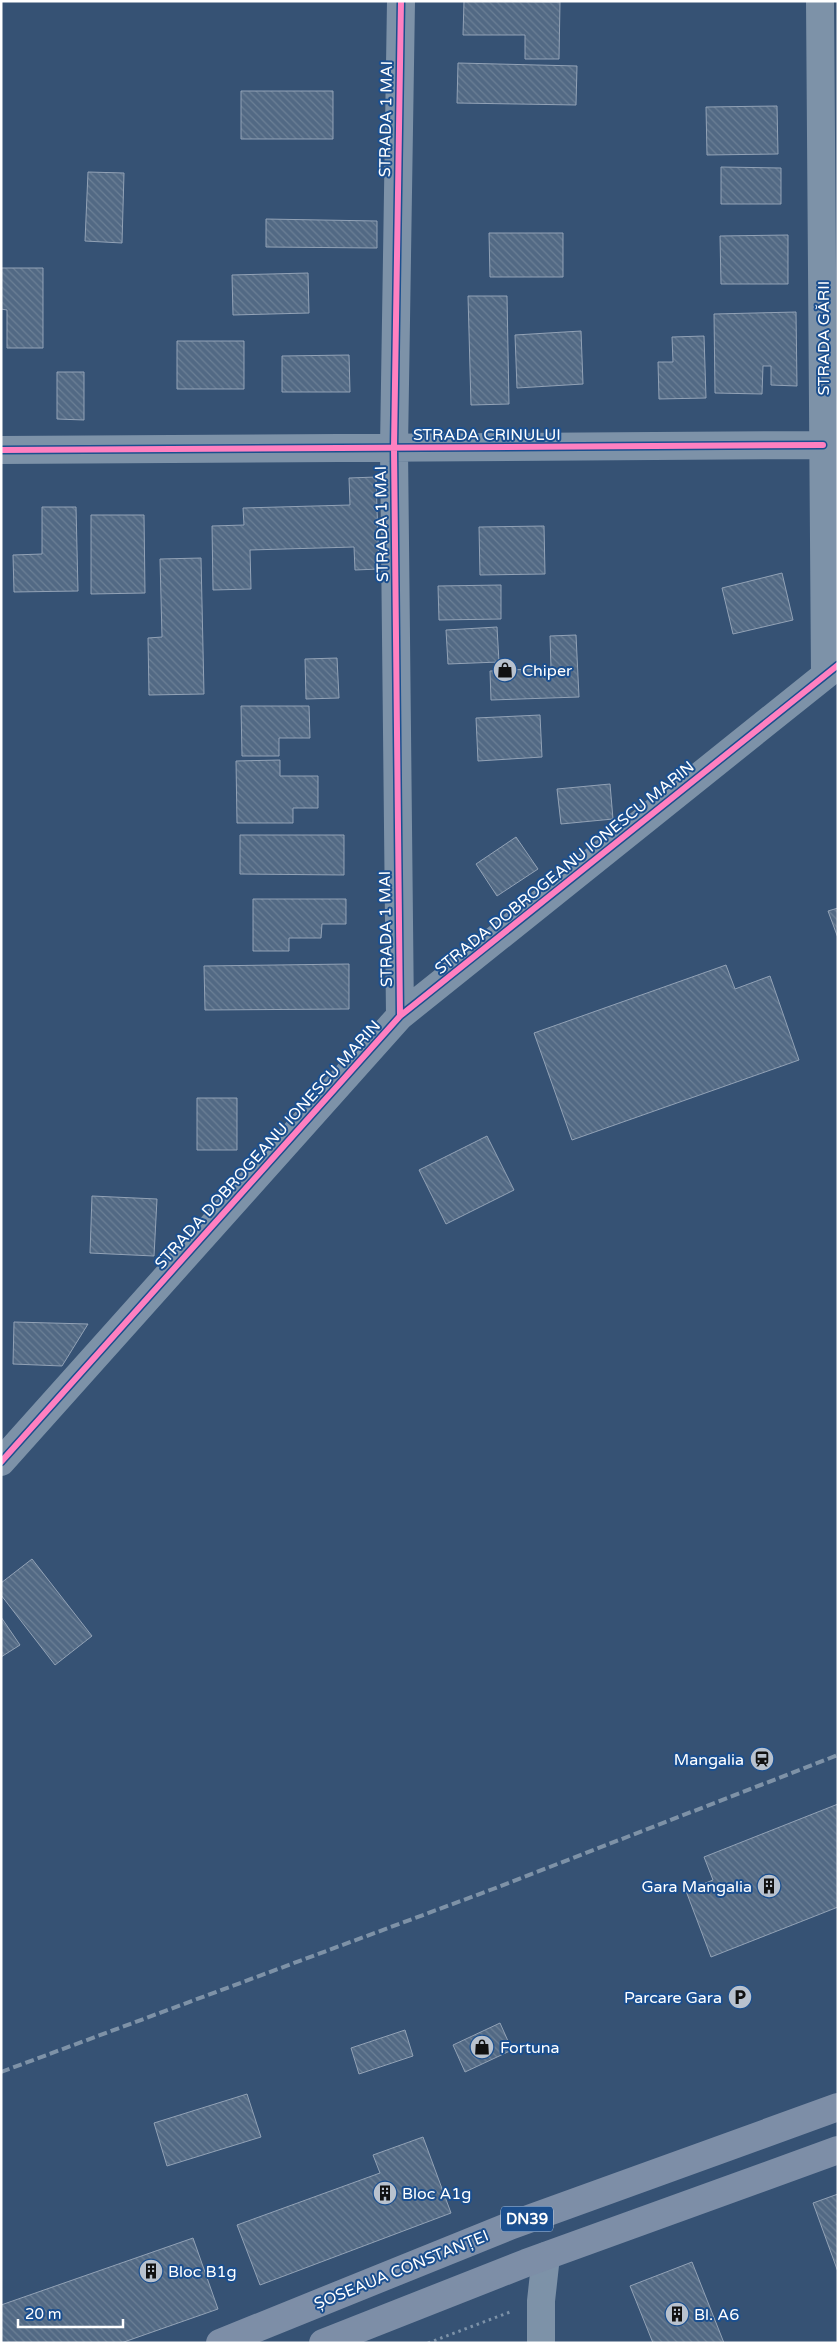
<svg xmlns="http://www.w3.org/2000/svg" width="839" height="2344" font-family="'Varela Round',sans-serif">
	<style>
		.building { fill: url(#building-back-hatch); stroke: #92a2b6 }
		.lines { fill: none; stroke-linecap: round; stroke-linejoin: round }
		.path { stroke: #7d92a8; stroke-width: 3; stroke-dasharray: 2.5 4; stroke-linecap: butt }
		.minor { stroke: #7d92a8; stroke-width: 28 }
		.tertiary { stroke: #7d92a8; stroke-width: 28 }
		.primary { stroke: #7d8ea7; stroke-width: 28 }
		.rail { stroke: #7e92a7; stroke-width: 4; stroke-dasharray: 9 4; stroke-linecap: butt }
		.cycleway-casing { stroke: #1b4f8f; stroke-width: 9 }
		.cycleway { stroke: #ff80c0; stroke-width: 6 }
		.labels { text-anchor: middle; stroke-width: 4; stroke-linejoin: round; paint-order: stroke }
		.shield { fill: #1b4f8f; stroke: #bbcadd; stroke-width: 1 }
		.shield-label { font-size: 15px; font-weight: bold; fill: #fff }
		.street-label { font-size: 16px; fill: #fff; stroke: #1b4f8f }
		.poi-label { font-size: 16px; fill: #fff; stroke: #1b4f8f; text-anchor: start }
	</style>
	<defs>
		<pattern id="building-back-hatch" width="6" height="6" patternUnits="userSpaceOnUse" patternTransform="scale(1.25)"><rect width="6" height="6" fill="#526984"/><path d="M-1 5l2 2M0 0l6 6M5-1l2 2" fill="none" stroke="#6c8096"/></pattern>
	</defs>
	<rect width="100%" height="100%" fill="#365274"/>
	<path class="building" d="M 464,1 L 560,2 L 559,59 L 525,59 L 525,35 L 463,35 Z
		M 458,63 L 577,66 L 576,105 L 457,103 Z
		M 241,91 L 333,91 L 333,139 L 241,139 Z
		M 777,106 L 778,154 L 707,155 L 706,107 Z
		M 721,167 L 781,168 L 781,204 L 721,204 Z
		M 88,172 L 124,173 L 122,243 L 85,241 Z
		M 266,219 L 377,221 L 377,248 L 266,247 Z
		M 489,233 L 563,233 L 563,277 L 490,277 Z
		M 788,235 L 788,284 L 721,284 L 720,236 Z
		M 1,268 L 43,268 L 43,348 L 7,348 L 7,310 L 1,309 Z
		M 308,273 L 309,313 L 233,315 L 232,275 Z
		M 468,296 L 507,296 L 509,404 L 471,405 Z
		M 796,312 L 797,386 L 771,385 L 771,366 L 763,366 L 762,394 L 715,393 L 714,314 Z
		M 581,331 L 583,384 L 517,388 L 515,335 Z
		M 704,336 L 706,398 L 659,399 L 658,362 L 673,362 L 672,337 Z
		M 177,341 L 244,341 L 244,389 L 177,389 Z
		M 349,355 L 350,392 L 282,392 L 282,356 Z
		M 57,372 L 84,372 L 84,420 L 57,419 Z
		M 376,477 L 379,569 L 355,570 L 354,547 L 250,550 L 251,589 L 213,590 L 212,526 L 244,525 L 243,508 L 350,505 L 349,478 Z
		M 42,507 L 76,507 L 78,591 L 14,592 L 13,555 L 42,554 Z
		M 91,515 L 144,515 L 145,593 L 91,594 Z
		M 544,526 L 545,574 L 480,575 L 479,527 Z
		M 201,558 L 204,694 L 149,695 L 148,638 L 162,637 L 160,559 Z
		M 782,573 L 793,620 L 733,634 L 722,588 Z
		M 501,585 L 501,619 L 439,620 L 438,586 Z
		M 497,627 L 499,662 L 448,664 L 446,630 Z
		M 576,635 L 579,697 L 491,700 L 490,671 L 551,668 L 550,636 Z
		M 337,658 L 339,698 L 306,699 L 305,659 Z
		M 241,706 L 309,706 L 310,738 L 279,738 L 279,756 L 242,756 Z
		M 540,715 L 542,757 L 478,761 L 476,718 Z
		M 280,760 L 280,776 L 318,776 L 318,808 L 293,808 L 293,823 L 237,823 L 236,761 Z
		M 610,784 L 613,819 L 561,824 L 557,789 Z
		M 240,835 L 344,835 L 344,875 L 240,874 Z
		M 516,837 L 538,869 L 497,896 L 476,864 Z
		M 253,899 L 346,899 L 346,924 L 322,924 L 321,938 L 289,938 L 289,951 L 253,951 Z
		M 838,908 L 838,938 L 828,911 Z
		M 349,964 L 349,1009 L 205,1010 L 204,966 Z
		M 726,965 L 735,989 L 770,976 L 799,1060 L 572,1140 L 534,1033 Z
		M 197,1098 L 237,1098 L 237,1150 L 197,1150 Z
		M 487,1136 L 514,1190 L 446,1224 L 419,1170 Z
		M 92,1196 L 157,1199 L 154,1256 L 90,1253 Z
		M 14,1322 L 88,1324 L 62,1366 L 13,1364 Z
		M 32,1559 L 92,1636 L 55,1665 L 1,1595 L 1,1583 Z
		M 1,1617 L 20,1645 L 1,1657 Z
		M 838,1804 L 838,1907 L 711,1957 L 686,1891 L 713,1880 L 704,1857 Z
		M 500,2023 L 512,2050 L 465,2072 L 453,2045 Z
		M 405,2030 L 413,2056 L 359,2074 L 351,2048 Z
		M 247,2094 L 261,2137 L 167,2166 L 154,2123 Z
		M 423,2137 L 451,2213 L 260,2285 L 237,2225 L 380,2173 L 373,2155 Z
		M 838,2194 L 838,2272 L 813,2203 Z
		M 193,2238 L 218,2309 L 121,2343 L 1,2343 L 1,2305 Z
		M 692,2262 L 724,2343 L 653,2343 L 630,2286 Z"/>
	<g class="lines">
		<path class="path" d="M 428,2343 L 510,2312"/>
		<path class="minor" d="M 820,1 L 825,675
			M 1,450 L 823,445
			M 400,1016 L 394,448 L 401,1
			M 1,1462 L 400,1016 L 838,665"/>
		<path class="tertiary" d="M 541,2343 L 541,2301 L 546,2256"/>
		<path class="primary" d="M 220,2343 L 512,2225 L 838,2107
			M 323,2343 L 526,2263 L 838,2150"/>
		<path class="rail" d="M 1,2072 L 493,1889 L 838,1755"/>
		<g class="cycleway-casing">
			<path id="cycleway" d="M 1,450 L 823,445
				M 400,1016 L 394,448 L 401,1
				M 1,1462 L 400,1016 L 838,665"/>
		</g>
		<use href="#cycleway" class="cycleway"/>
	</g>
	<defs>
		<g id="shop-disc" transform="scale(1.25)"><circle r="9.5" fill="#b9c2ce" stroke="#1b4f8f"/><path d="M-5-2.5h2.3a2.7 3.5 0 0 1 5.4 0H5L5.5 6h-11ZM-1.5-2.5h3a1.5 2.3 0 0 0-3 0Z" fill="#111"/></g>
		<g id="station-disc" transform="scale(1.25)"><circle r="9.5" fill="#b9c2ce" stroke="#1b4f8f"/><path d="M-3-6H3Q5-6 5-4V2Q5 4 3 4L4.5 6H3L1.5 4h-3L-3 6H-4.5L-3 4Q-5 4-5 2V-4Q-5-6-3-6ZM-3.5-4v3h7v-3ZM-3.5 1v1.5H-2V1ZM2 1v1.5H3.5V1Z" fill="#111"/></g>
		<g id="building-disc" transform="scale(1.25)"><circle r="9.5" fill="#b9c2ce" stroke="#1b4f8f"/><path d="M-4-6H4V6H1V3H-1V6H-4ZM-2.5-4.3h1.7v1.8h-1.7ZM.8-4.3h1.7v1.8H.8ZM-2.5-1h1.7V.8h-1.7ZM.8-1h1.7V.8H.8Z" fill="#111"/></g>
		<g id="parking-disc" transform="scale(1.25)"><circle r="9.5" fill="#b9c2ce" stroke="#1b4f8f"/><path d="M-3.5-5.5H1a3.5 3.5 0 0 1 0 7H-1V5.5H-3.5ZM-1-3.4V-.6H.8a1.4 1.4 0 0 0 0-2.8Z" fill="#111"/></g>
	</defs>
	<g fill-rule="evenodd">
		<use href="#shop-disc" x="505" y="670"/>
		<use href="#station-disc" x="762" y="1759"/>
		<use href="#building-disc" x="769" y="1886"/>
		<use href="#parking-disc" x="740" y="1997"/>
		<use href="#shop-disc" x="482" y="2047"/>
		<use href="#building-disc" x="385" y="2193"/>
		<use href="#building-disc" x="151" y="2271"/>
		<use href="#building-disc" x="677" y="2314"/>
	</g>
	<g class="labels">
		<rect class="shield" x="501" y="2206.5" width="52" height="25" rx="4"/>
		<g class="shield-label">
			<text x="527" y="2224">DN39</text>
		</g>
		<g class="street-label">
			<text transform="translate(385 119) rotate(-89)" y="6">STRADA 1 MAI</text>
			<text transform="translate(823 338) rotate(-90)" y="6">STRADA GĂRII</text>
			<text x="487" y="440">STRADA CRINULUI</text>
			<text transform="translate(381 524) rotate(-91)" y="6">STRADA 1 MAI</text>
			<text transform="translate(564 867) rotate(-39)" y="6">STRADA DOBROGEANU IONESCU MARIN</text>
			<text transform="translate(385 929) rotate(-91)" y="6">STRADA 1 MAI</text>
			<text transform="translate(267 1144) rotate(-48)" y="6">STRADA DOBROGEANU IONESCU MARIN</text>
			<text transform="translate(401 2269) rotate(-22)" y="6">ȘOSEAUA CONSTANȚEI</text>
		</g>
		<g class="poi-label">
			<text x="522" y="676">Chiper</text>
			<text x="744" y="1765" text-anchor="end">Mangalia</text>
			<text x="752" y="1892" text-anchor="end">Gara Mangalia</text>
			<text x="722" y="2003" text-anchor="end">Parcare Gara</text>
			<text x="500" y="2053">Fortuna</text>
			<text x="402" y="2199">Bloc A1g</text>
			<text x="168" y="2277">Bloc B1g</text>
			<text x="694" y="2320">Bl. A6</text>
		</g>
	</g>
	<rect width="839" height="2344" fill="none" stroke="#ffffff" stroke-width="5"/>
	<path d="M18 2319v8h105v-8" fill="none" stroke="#ffffff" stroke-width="2.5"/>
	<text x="25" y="2319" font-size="15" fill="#ffffff" stroke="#1b4f8f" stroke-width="4" paint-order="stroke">20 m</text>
</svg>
